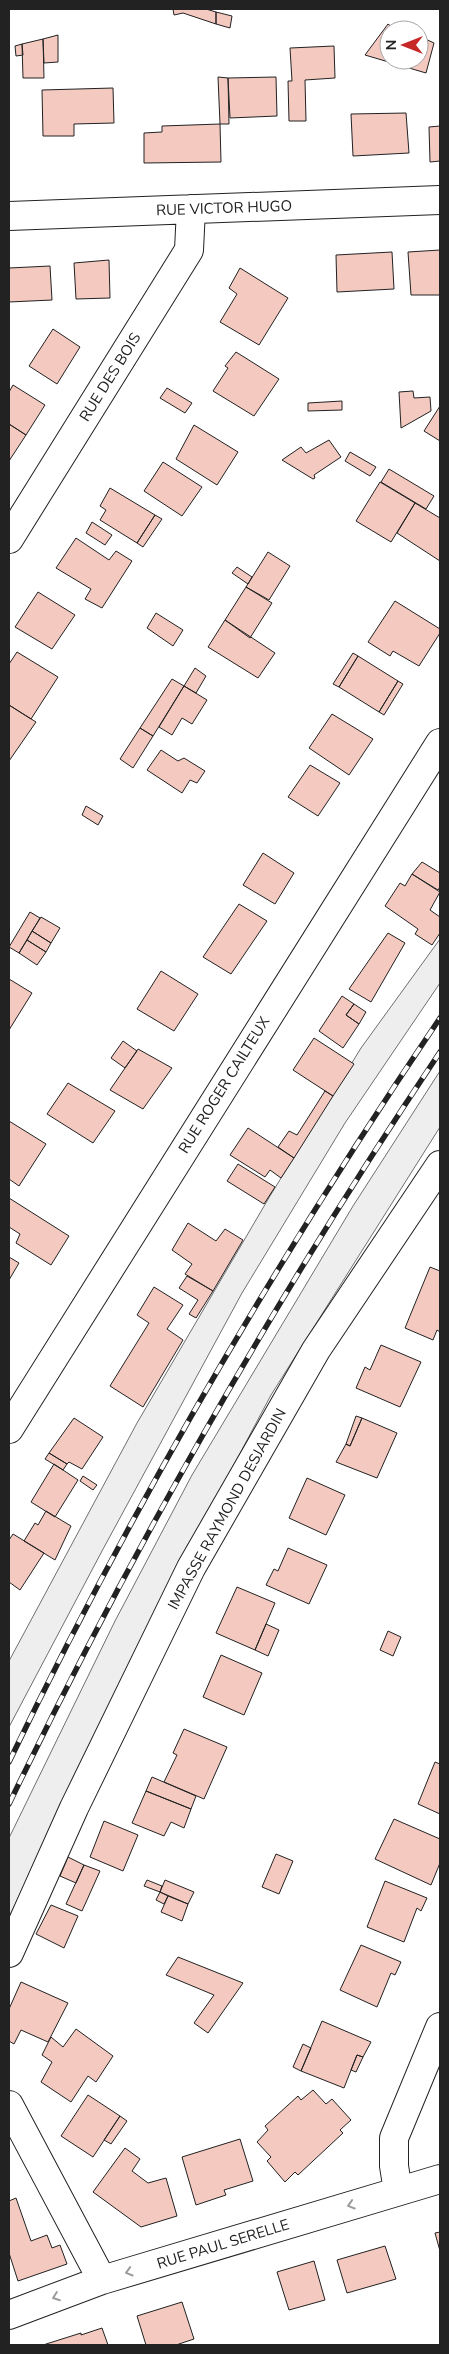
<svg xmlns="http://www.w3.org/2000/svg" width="449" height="2354" font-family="'Nunito Sans',sans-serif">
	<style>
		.green { fill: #eee; stroke: #6f6f6f }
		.building { fill: #f3c9c0; stroke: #222 }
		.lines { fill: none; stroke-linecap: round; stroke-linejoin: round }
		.street-casing { stroke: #222; stroke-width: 30 }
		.street { stroke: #fff; stroke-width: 28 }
		.rail-casing { stroke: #222; stroke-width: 5.5 }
		.rail { stroke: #fff; stroke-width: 4; stroke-dasharray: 11; stroke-linecap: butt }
		.oneway { stroke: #9c9c9c }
		.labels { text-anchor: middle; stroke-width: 4; stroke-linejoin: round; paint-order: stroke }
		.street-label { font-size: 15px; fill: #222; stroke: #fff }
	</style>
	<rect width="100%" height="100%" fill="#fff"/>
	<path class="green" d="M 440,939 L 440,983 L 345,1123 L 242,1293 L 102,1551 L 9,1727 L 9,1661 L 137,1423 L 270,1196 L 361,1048 Z
		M 440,1071 L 440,1127 L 271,1395 L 160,1604 L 9,1917 L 9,1838 L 115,1621 L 192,1475 L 353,1206 Z"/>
	<path class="building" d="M 173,9 L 206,9 L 216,12 L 216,24 L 183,13 L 174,15 Z
		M 216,12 L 232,16 L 230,28 L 216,24 Z
		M 388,24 L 396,30 L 389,30 L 389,60 L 419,60 L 419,36 L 434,43 L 426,73 L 365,55 Z
		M 58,35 L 58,62 L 44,63 L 43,39 Z
		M 43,39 L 44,78 L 23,78 L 22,44 Z
		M 22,44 L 23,55 L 16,56 L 15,46 Z
		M 334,46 L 335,78 L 305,80 L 306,121 L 289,121 L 288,81 L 292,81 L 290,48 Z
		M 218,77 L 228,78 L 229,124 L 220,124 Z
		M 276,77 L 277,116 L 230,118 L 228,78 Z
		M 113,88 L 114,123 L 74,124 L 74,136 L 43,136 L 42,90 Z
		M 406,113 L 409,153 L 353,156 L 351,114 Z
		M 220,124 L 221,162 L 144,163 L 144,133 L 162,132 L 162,126 Z
		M 440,126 L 440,161 L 430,162 L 429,127 Z
		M 440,250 L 440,295 L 411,295 L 408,252 Z
		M 392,252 L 394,289 L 337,292 L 336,255 Z
		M 109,260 L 110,298 L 76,299 L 74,263 Z
		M 50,266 L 52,300 L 9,302 L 9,268 Z
		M 240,268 L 288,298 L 259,345 L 220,322 L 237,294 L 229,288 Z
		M 53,329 L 80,347 L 57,384 L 29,366 Z
		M 236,352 L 279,379 L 254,416 L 213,391 L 228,368 L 225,366 Z
		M 13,385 L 45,405 L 26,435 L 9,424 L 9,392 Z
		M 167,388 L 192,403 L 185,413 L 160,398 Z
		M 413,391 L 414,398 L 430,397 L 431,411 L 401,428 L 399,392 Z
		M 342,401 L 342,410 L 308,411 L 308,403 Z
		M 440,406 L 440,441 L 424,431 Z
		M 9,424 L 26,435 L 9,461 Z
		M 194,425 L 238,452 L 217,485 L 176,459 Z
		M 329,440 L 341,457 L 314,475 L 315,478 L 313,479 L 282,460 L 301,447 L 306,453 Z
		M 350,452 L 376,467 L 370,476 L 345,461 Z
		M 163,462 L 202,487 L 182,516 L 144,491 Z
		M 389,469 L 434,496 L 426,509 L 381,482 Z
		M 380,482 L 415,503 L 391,542 L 356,521 Z
		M 110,488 L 155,515 L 137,543 L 100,520 L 106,510 L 100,506 Z
		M 415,503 L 440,518 L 440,561 L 397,533 Z
		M 155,515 L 162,519 L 143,547 L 137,543 Z
		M 92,522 L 112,535 L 105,545 L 86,533 Z
		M 76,538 L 109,560 L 116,551 L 132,561 L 102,608 L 85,599 L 91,589 L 56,568 Z
		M 268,552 L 290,566 L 269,600 L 246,587 Z
		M 237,567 L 252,577 L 248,584 L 232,573 Z
		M 246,587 L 272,603 L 250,638 L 225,620 Z
		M 38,592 L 75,615 L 52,649 L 15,627 Z
		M 395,601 L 440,629 L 440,633 L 419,666 L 393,651 L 390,656 L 368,642 Z
		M 156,613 L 183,630 L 173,646 L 147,628 Z
		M 225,620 L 275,653 L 258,678 L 208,647 Z
		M 17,652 L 58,677 L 31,719 L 9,705 L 9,664 Z
		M 353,653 L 358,656 L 339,687 L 333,684 Z
		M 358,656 L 398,681 L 379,712 L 339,687 Z
		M 195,668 L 206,676 L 196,693 L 184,686 Z
		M 172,679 L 184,686 L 153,736 L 140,728 Z
		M 398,681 L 403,684 L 384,715 L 379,712 Z
		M 184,686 L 207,700 L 192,724 L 182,718 L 172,735 L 159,727 Z
		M 9,705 L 36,722 L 9,761 Z
		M 332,714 L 373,739 L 349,775 L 309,748 Z
		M 140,728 L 153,736 L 133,768 L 120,759 Z
		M 161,750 L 178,761 L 184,758 L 205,771 L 197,783 L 190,780 L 182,793 L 147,770 Z
		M 310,765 L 340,783 L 318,816 L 288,797 Z
		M 86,806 L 103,816 L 98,825 L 82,815 Z
		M 263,853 L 294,873 L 275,904 L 243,885 Z
		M 422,862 L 440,873 L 440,887 L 438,890 L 412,874 Z
		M 412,874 L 440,892 L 430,910 L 440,917 L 440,933 L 432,945 L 415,934 L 418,929 L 385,906 L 400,883 L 405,886 Z
		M 239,904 L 267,921 L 231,974 L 203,957 Z
		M 30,912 L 40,918 L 19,953 L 9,947 Z
		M 41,917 L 60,928 L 51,943 L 32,931 Z
		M 32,931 L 51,943 L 46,952 L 27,940 Z
		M 388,933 L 405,943 L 371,1002 L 349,989 Z
		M 27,940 L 46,952 L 37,965 L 19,953 Z
		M 161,971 L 198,994 L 174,1031 L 137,1009 Z
		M 9,979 L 32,993 L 9,1030 Z
		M 342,996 L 354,1004 L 346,1015 L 359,1024 L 343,1048 L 319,1031 Z
		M 354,1004 L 366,1012 L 359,1024 L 346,1015 Z
		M 314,1038 L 354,1064 L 333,1096 L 293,1070 Z
		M 123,1041 L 137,1051 L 125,1068 L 111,1058 Z
		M 138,1049 L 172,1068 L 143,1109 L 110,1090 Z
		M 68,1083 L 115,1111 L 93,1143 L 47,1114 Z
		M 325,1091 L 333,1096 L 294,1158 L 278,1147 L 289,1131 L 297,1135 Z
		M 9,1121 L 46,1144 L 19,1186 L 9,1179 Z
		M 248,1128 L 294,1158 L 281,1178 L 270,1170 L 265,1177 L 230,1155 Z
		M 238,1164 L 275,1187 L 264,1204 L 227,1181 Z
		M 9,1198 L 69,1236 L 51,1265 L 16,1243 L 20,1234 L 9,1227 Z
		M 188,1223 L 216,1241 L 225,1229 L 243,1240 L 213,1291 L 185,1274 L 192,1264 L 172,1250 Z
		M 9,1257 L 19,1263 L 9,1280 Z
		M 430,1267 L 440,1271 L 440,1332 L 437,1330 L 433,1340 L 405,1328 Z
		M 187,1276 L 213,1291 L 196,1318 L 189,1314 L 198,1300 L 179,1288 Z
		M 154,1287 L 183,1305 L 167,1329 L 183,1340 L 143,1407 L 110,1386 L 149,1323 L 137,1315 Z
		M 381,1345 L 421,1362 L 400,1407 L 356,1388 L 365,1367 L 370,1370 Z
		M 356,1416 L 362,1418 L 350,1446 L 346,1444 Z
		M 74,1418 L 103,1437 L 82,1469 L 69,1462 L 67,1464 L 49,1453 Z
		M 362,1418 L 397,1433 L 377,1478 L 336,1462 L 346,1444 L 350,1446 Z
		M 49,1453 L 67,1464 L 63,1470 L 45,1459 Z
		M 54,1464 L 78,1480 L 55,1517 L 31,1502 Z
		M 83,1476 L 97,1485 L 93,1490 L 80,1481 Z
		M 307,1478 L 345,1495 L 326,1535 L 289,1518 Z
		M 46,1511 L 71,1526 L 55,1560 L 24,1541 L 35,1523 L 38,1525 Z
		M 13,1534 L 44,1553 L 20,1590 L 9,1582 L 9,1540 Z
		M 288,1548 L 327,1565 L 309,1604 L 266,1585 L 274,1569 L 278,1571 Z
		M 237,1587 L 275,1603 L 255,1650 L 216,1633 Z
		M 266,1624 L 279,1630 L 268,1656 L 255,1650 Z
		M 388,1631 L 401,1637 L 393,1656 L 380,1650 Z
		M 221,1655 L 262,1673 L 244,1715 L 203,1697 Z
		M 184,1729 L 227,1747 L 204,1799 L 164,1782 L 177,1755 L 173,1753 Z
		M 435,1762 L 440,1764 L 440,1814 L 418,1804 Z
		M 152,1777 L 196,1796 L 191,1809 L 146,1791 Z
		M 146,1791 L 191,1809 L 184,1828 L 171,1822 L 164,1836 L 132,1823 Z
		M 394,1819 L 440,1839 L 440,1863 L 431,1885 L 375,1859 Z
		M 104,1821 L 138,1835 L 123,1871 L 90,1857 Z
		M 276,1854 L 293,1861 L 279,1894 L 262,1887 Z
		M 68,1857 L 84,1865 L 76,1883 L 60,1876 Z
		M 84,1865 L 100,1871 L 82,1911 L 66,1904 Z
		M 147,1880 L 162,1886 L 160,1892 L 144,1886 Z
		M 165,1880 L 194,1892 L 188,1904 L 160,1892 Z
		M 385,1881 L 427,1898 L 421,1911 L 417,1908 L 404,1942 L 367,1927 Z
		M 160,1892 L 168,1896 L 164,1904 L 156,1900 Z
		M 168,1896 L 188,1904 L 182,1921 L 161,1912 Z
		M 51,1905 L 78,1916 L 64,1948 L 36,1934 Z
		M 361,1945 L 401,1962 L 395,1975 L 391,1973 L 377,2007 L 340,1990 Z
		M 178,1957 L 243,1983 L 208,2033 L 194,2023 L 214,1995 L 166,1975 Z
		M 21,1982 L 68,2003 L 48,2042 L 21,2030 L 14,2044 L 9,2041 L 9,2009 Z
		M 322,2021 L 371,2042 L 363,2057 L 357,2055 L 344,2088 L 301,2071 Z
		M 76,2029 L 113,2056 L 96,2082 L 88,2076 L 71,2102 L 41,2082 L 52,2062 L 42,2055 L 51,2037 L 63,2047 Z
		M 303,2044 L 311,2048 L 301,2071 L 293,2067 Z
		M 357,2055 L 363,2057 L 356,2072 L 351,2070 Z
		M 313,2090 L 326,2104 L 332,2099 L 351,2120 L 340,2130 L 343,2133 L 298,2175 L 295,2172 L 285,2182 L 267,2161 L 271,2157 L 257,2142 L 268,2130 L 265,2126 L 298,2096 L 301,2100 Z
		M 88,2095 L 120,2116 L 93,2157 L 61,2136 Z
		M 120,2116 L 127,2121 L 111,2144 L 104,2140 Z
		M 240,2139 L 253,2181 L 224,2190 L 226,2195 L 196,2205 L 182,2157 Z
		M 125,2148 L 140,2159 L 132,2171 L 148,2183 L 166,2178 L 177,2216 L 141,2227 L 93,2192 Z
		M 16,2198 L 31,2241 L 47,2235 L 52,2248 L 60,2245 L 67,2264 L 18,2281 L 9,2253 L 9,2201 Z
		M 440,2232 L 440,2251 L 435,2233 Z
		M 385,2246 L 396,2279 L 347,2293 L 337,2260 Z
		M 314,2261 L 325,2300 L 289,2310 L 277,2272 Z
		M 182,2302 L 194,2339 L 176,2345 L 146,2345 L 137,2316 Z
		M 102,2328 L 108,2345 L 43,2345 L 81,2333 L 81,2335 Z"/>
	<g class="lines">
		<g class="street-casing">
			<path id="street" d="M 9,216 L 440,200
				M 9,539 L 189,250 L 191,209
				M 9,1429 L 440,743
				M 9,1953 L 74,1808 L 191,1568 L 316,1350 L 440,1165
				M 9,2105 L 102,2280
				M 398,2191 L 394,2166 L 394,2138 L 440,2027
				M 9,2315 L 102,2280 L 440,2179"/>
		</g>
		<use href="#street" class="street"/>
		<g class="rail-casing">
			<path id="rail" d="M 9,1762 C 133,1504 279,1256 440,1018
				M 9,1804 C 135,1543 279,1292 440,1052"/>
		</g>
		<use href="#rail" class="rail"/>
	</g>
	<defs><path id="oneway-chevron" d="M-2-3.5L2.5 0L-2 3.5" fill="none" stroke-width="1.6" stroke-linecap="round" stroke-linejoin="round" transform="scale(1.25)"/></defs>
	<g class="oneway">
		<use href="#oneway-chevron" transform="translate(351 2205) rotate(163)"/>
		<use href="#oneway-chevron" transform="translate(129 2272) rotate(163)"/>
		<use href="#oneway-chevron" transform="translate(56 2297) rotate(160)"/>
	</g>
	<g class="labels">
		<g class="street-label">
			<text transform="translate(224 208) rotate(-2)" y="5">RUE VICTOR HUGO</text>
			<text transform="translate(110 377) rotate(-58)" y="5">RUE DES BOIS</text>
			<text transform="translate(224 1085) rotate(-58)" y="5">RUE ROGER CAILTEUX</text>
			<text transform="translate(227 1509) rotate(-61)" y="5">IMPASSE RAYMOND DESJARDIN</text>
			<text transform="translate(223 2244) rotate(-17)" y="5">RUE PAUL SERELLE</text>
		</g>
	</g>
	<rect width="449" height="2354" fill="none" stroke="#222222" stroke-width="20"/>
	<g transform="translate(404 45) rotate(270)"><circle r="24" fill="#ffffff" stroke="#a7a7a7"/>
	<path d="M0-4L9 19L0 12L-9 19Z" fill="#c62828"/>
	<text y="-8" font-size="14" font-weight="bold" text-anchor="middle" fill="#222222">N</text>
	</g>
</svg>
